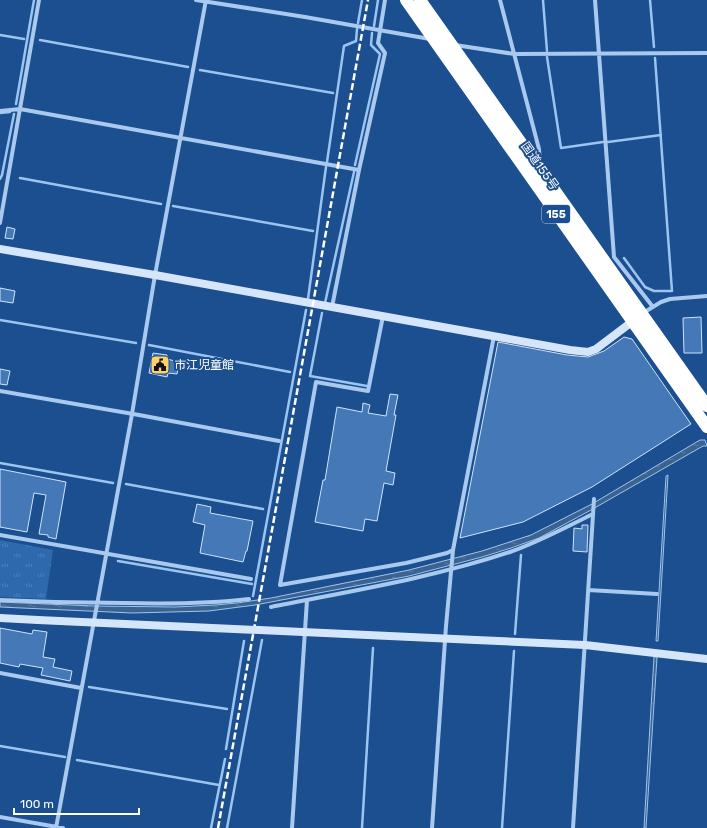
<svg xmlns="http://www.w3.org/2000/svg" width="707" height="828" font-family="Rubik,'Noto Sans JP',sans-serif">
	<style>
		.grass { fill: url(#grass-tufts) }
		.water { fill: url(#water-ripples); stroke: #9cc4f0 }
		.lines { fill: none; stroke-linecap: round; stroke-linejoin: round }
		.stream { stroke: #9cc4f0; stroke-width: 2.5 }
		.building { fill: #4478b7; stroke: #cfe3fa }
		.street { stroke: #a9c9ee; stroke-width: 4 }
		.secondary { stroke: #d6e6fa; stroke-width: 8 }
		.highway { stroke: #fff; stroke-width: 12 }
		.rail { stroke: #fff; stroke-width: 2.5; stroke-dasharray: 7 3; stroke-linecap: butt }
		.secondary-bridge { stroke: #d6e6fa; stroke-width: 8 }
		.labels { text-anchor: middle; stroke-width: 4; stroke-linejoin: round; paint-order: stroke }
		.shield { fill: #1b4f8f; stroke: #bbcadd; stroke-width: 1 }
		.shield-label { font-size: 11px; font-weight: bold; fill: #fff }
		.street-label { font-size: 12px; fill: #fff; stroke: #1b4f8f }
		.poi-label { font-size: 12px; fill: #fff; stroke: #1b4f8f; text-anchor: start }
	</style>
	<defs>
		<pattern id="grass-tufts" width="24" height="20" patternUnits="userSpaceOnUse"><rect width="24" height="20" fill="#2e69ad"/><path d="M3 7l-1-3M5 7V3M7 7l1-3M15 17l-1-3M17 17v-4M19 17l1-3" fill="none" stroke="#4d80b9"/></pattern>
		<pattern id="water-ripples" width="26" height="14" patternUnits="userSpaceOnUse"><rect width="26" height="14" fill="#3c6290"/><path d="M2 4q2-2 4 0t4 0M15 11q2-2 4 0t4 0" fill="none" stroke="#597aa1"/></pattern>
	</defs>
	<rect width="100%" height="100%" fill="#1b4f8f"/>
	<path class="grass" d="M 0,540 L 53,550 L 46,599 L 0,597 Z"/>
	<path class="water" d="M 700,440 L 705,440 L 707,446 L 703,446 L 591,510 L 539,538 L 511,548 L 482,557 L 409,576 L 255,605 L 209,611 L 132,613 L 0,607 L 0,602 L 94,606 L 175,607 L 215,605 L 237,603 L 271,598 L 409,570 L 482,551 L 531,535 L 592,504 Z
		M 668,475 L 658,641 L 656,641 L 666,476 Z
		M 654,657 L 657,657 L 646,828 L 644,828 Z"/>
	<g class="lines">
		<path class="stream" d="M 543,0 L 547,51
			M 650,0 L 654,47
			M 358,23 L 362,0
			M 374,26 L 378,0
			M 0,35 L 24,39
			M 40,40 L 188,67
			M 547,57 L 561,148 L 603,142
			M 200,70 L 333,93
			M 16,104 L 34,0
			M 0,113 L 10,112
			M 608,142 L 661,135
			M 327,162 L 344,46 L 356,41 L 357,29
			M 355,165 L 380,54 L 371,45 L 372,33
			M 20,178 L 161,204
			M 0,179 L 2,175 L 14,114
			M 173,206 L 313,231
			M 624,258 L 645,287 L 654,291 L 672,291 L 655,58
			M 308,299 L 326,167
			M 325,303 L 354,172
			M 322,313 L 310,376 L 367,386
			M 0,320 L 136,343
			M 149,345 L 290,372
			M 0,463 L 113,483
			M 126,484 L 263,509
			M 118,561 L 252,584
			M 253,596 L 306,310
			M 515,634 L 521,555
			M 89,687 L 227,709
			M 0,746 L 65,757
			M 226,749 L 244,641
			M 77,760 L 219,785
			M 211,828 L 225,759
			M 227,828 L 262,640
			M 362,828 L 373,648
			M 502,828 L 514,651"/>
	</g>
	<path class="building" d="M 7,227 L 15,229 L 13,239 L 5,238 Z
		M 0,288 L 15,291 L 13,303 L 0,301 Z
		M 701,317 L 702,353 L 684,353 L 683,318 Z
		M 624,337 L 632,339 L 691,424 L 592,487 L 523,522 L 460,538 L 498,342 L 567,355 L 588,357 L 604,351 Z
		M 153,353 L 167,355 L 167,359 L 179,362 L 177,374 L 168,373 L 167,377 L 149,373 Z
		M 0,369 L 10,371 L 7,385 L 0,384 Z
		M 390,394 L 398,395 L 394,415 L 396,415 L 386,471 L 395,473 L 393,485 L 384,483 L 377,521 L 365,519 L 363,531 L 315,522 L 323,480 L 325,480 L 337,407 L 362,412 L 363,403 L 370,405 L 368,413 L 386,416 Z
		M 0,469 L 66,482 L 56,539 L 48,537 L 48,535 L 39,534 L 46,495 L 34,493 L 27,532 L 0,527 Z
		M 197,504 L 211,507 L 210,513 L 253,521 L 247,551 L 246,551 L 243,562 L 200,553 L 205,525 L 193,522 Z
		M 582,525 L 588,525 L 587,552 L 573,551 L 574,528 L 582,529 Z
		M 0,628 L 32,634 L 33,630 L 47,632 L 43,657 L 55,659 L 53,667 L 72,671 L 70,681 L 41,675 L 43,668 L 20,664 L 19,667 L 0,663 Z"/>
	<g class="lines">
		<path class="street" d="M 196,0 L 305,17 L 430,39
			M 500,0 L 539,149 L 540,165
			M 595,0 L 614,257 L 653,307
			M 455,45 L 514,54 L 707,53
			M 0,111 L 20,109 L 359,170
			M 0,223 L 39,0
			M 332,307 L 359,170 L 385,53 L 378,43 L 385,0
			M 643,313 L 661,302 L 670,299 L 707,296
			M 383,316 L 368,391 L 316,382 L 280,585 L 406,563 L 447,553 L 453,550
			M 0,391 L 139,415 L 279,441
			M 0,535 L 251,579
			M 588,590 L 657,594
			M 0,600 C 41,602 82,603 123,603 C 165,604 207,604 249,599
			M 271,607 C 351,591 432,578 510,552 C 539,542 566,527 593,514
			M 0,673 L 81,688
			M 0,817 L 63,828
			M 56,828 L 132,414 L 155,275 L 206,0
			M 292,828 L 307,600
			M 432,828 L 446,626 L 453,550 L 494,336
			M 573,828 L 594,499"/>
		<path class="secondary" d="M 0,249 L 155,275 L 570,350 L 588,352 L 596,349 L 637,318
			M 0,618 L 38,620
			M 476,640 L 585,645 L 707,659"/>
		<path class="highway" d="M 406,0 L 707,427
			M 420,0 L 707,406"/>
		<path class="rail" d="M 218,828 L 368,0"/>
		<path class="secondary-bridge" d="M 38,620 L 476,640"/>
	</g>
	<defs>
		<g id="civic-square" transform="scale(1)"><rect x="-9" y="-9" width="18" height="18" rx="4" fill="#ffd166" stroke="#1b4f8f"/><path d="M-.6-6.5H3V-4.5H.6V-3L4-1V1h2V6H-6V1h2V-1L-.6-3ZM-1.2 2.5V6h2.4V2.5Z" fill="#111"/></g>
	</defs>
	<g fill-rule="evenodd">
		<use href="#civic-square" x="160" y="365"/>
	</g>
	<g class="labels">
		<rect class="shield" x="542" y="205" width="28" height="18" rx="3"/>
		<g class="shield-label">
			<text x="556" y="218">155</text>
		</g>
		<g class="street-label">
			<text transform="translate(540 166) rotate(55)" y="4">国道155号</text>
		</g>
		<g class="poi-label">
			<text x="174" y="369">市江児童館</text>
		</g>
	</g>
	<path d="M14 808v6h125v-6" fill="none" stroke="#ffffff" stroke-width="2"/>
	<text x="20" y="808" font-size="12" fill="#ffffff" stroke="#1b4f8f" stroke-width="3" paint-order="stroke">100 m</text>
</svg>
